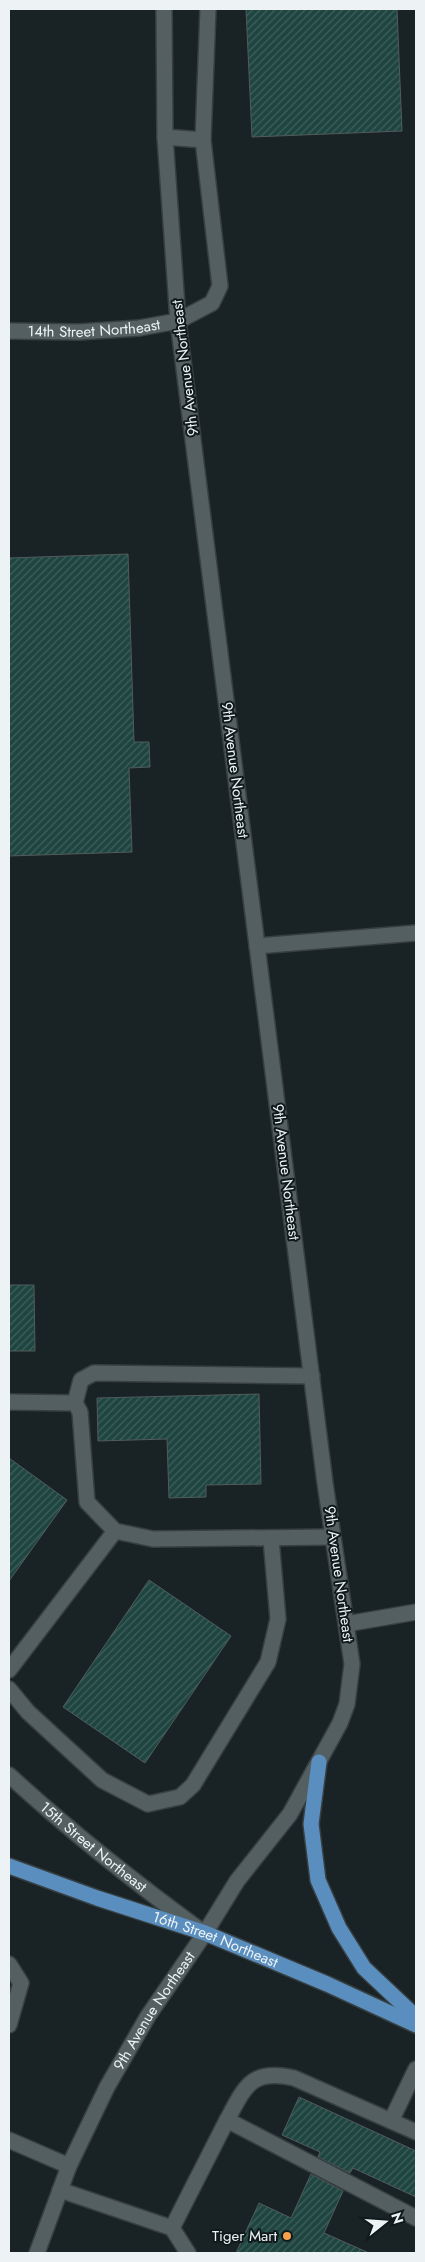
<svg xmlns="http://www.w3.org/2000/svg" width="425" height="2262" font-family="Jost,sans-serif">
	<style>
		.building { fill: url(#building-hatch); stroke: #515c5b }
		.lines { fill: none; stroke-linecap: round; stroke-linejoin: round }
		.minor-casing { stroke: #373f41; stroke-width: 18 }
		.major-casing { stroke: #373f41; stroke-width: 18 }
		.minor { stroke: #545f62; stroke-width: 15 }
		.major { stroke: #598ebe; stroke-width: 15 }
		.poi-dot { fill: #f8a04b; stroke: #10191c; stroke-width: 2 }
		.labels { text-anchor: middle; stroke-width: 4; stroke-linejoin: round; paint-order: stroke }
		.street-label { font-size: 15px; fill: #edf3f5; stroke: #10191c }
		.poi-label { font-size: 15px; fill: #edf3f5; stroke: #10191c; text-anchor: end }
	</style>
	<defs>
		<pattern id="building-hatch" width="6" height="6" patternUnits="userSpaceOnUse" patternTransform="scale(1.25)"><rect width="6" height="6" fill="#1f4541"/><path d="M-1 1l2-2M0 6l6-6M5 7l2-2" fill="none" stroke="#40605d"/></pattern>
	</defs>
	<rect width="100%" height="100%" fill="#192225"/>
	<path class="building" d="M 246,9 L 397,9 L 402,131 L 252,137 Z
		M 128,554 L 134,742 L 149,742 L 150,767 L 129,768 L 132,852 L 9,856 L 9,558 Z
		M 9,1285 L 34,1285 L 35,1351 L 9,1351 Z
		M 259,1394 L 261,1484 L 206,1485 L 206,1497 L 169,1498 L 167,1439 L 98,1441 L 97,1398 Z
		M 9,1458 L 67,1500 L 9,1581 Z
		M 149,1580 L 231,1636 L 145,1763 L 63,1707 Z
		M 299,2097 L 416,2151 L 416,2197 L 353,2168 L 350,2173 L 318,2157 L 320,2152 L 282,2135 Z
		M 311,2174 L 343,2191 L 324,2233 L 369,2253 L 236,2253 L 259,2203 L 291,2218 Z"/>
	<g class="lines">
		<g class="minor-casing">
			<g id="minor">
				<path d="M 165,137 L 203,140"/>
				<path id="s1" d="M 9,331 L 79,332 L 139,328 L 178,321 L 212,303 L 220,286 L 203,140 L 208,9"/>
				<path d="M 257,946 L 416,933"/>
				<path d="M 9,1402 L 75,1403 L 80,1412 L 87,1502 L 115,1531 L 153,1539 L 333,1537"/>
				<path d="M 75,1403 L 81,1380 L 94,1373 L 312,1376"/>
				<path d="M 346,1624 L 416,1612"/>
				<path d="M 9,1670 L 115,1531"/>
				<path d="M 9,1689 L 28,1712 L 102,1780 L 148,1804 L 180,1797 L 193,1785 L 268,1662 L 278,1619 L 271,1539"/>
				<path id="s2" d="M 9,1775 C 70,1831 133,1881 200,1930"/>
				<path d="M 9,1964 L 21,1983 L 9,2025"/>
				<path d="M 227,2120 C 245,2087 251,2068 294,2078 L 416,2132"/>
				<path d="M 391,2121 L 416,2069"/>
				<path d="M 9,2140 L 69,2166"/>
				<path d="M 60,2190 L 172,2228 L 227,2120 L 416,2218"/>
				<path d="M 172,2228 L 188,2253"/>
				<path id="s3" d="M 37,2253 L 69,2166 L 107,2087 L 148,2016 L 205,1933 L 237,1881 L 290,1814 L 340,1723 L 347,1704 L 352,1664 L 325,1483 L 178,321 L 165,137 L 164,9"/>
			</g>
		</g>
		<g class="major-casing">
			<g id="major">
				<path d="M 319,1762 L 311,1824 L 318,1880 L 339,1928 L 364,1968 L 416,2017"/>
				<path id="s4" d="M 9,1866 L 97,1898 L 205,1933 L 327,1984 L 416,2025"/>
			</g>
		</g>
		<use href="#minor" class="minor"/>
		<use href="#major" class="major"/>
	</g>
	<circle class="poi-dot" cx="287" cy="2236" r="5"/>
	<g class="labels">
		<g class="street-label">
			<text dy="5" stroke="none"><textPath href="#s1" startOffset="85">14th Street Northeast</textPath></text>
			<text transform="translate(185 368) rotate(-97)" y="5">9th Avenue Northeast</text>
			<text transform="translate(235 770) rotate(83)" y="5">9th Avenue Northeast</text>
			<text transform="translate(286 1172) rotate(83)" y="5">9th Avenue Northeast</text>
			<text transform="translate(339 1574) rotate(82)" y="5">9th Avenue Northeast</text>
			<text dy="5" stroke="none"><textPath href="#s2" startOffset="111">15th Street Northeast</textPath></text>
			<text dy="5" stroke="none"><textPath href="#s4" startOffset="219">16th Street Northeast</textPath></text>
			<text dy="5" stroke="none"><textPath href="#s3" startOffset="270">9th Avenue Northeast</textPath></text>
		</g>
		<g class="poi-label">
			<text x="277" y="2241">Tiger Mart</text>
		</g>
	</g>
	<rect width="425" height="2262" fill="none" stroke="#edf3f5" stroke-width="20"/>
	<g transform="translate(385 2222) rotate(73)" stroke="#10191c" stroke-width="4" paint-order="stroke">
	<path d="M0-4L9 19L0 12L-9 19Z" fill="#edf3f5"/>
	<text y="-8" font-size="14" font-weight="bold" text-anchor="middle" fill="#edf3f5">N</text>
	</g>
</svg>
